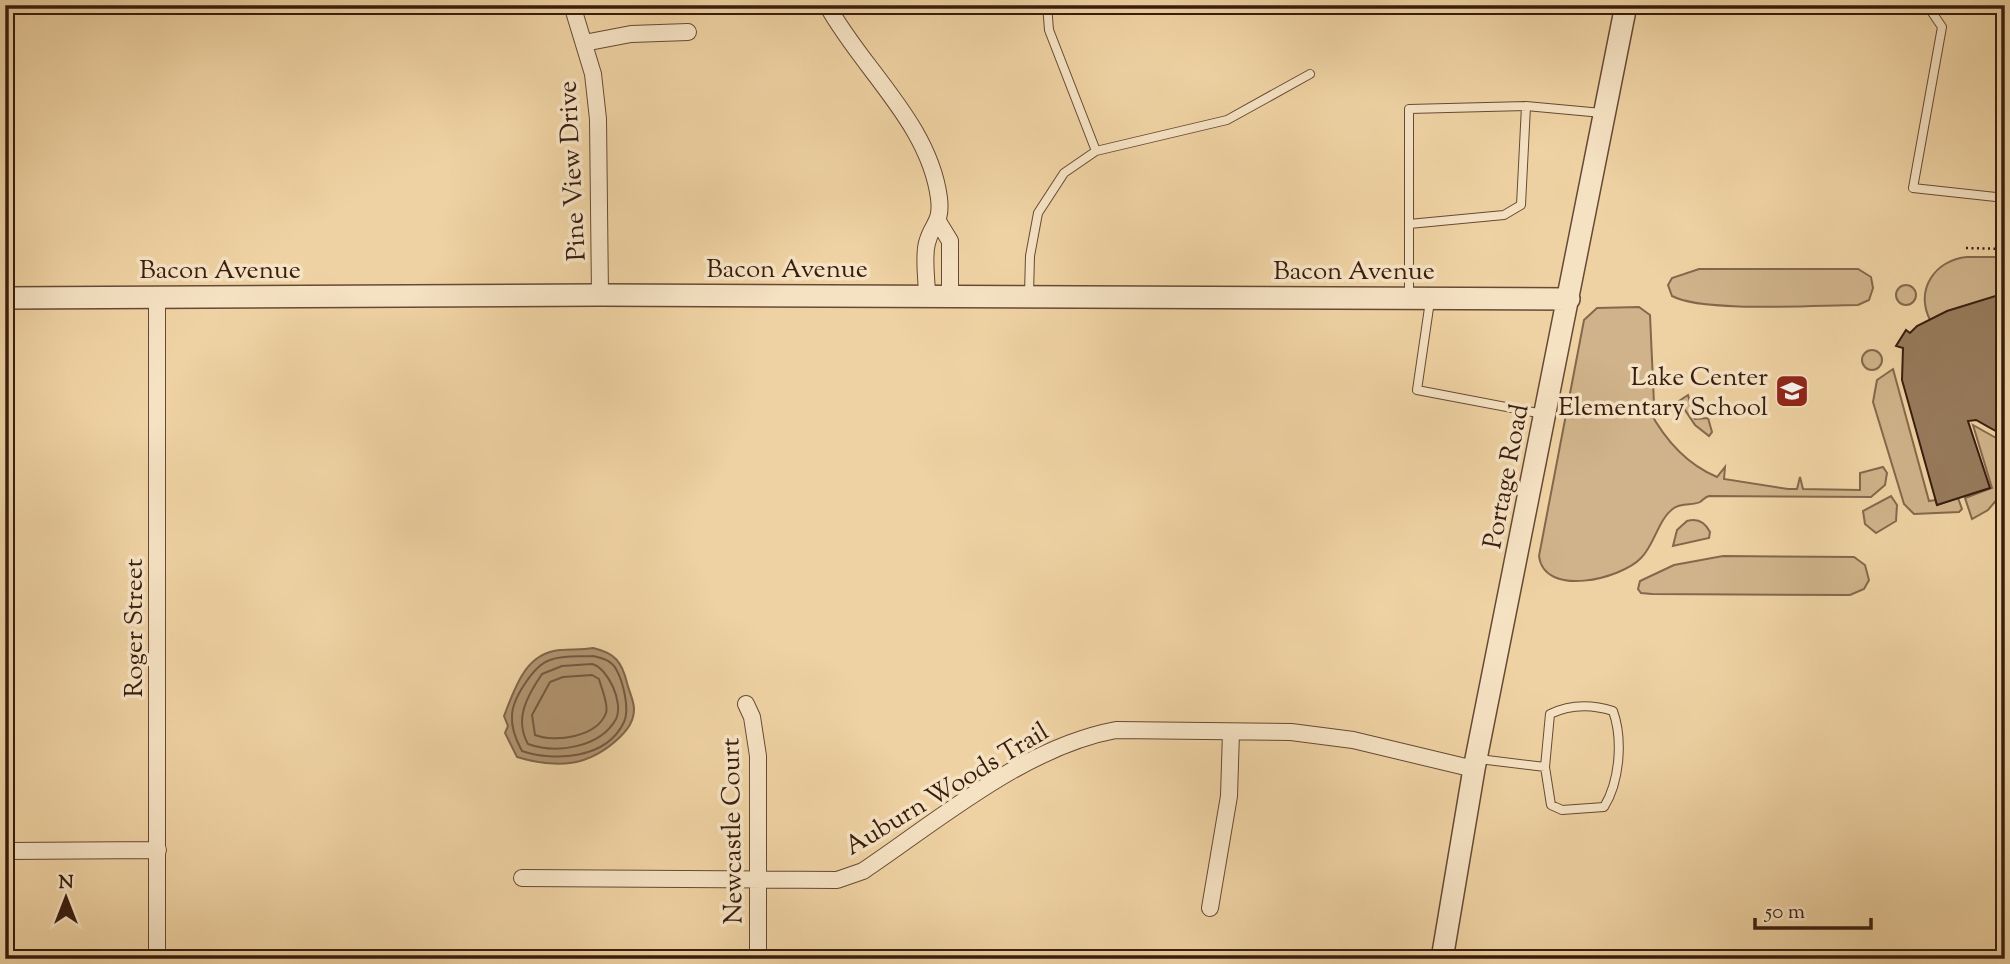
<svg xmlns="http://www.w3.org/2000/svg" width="2010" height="964" font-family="'Sorts Mill Goudy',serif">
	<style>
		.green { fill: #d0b38a; stroke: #84684c; stroke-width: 2 }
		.water { fill: #b19471; stroke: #81644a; stroke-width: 2 }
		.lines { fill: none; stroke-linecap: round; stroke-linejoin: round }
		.shore { stroke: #745840; stroke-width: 2 }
		.building { fill: #977b5c; stroke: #381d0f; stroke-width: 2 }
		.service-casing { stroke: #664a34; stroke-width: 10 }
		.minor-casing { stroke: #664a34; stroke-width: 18 }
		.tertiary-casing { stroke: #664a34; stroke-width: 24 }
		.path { stroke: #381d0f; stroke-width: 2.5; stroke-dasharray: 2 3.5; stroke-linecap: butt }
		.service { stroke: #f5e2c3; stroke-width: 8 }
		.minor { stroke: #f5e2c3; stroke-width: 16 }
		.tertiary { stroke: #f5e2c3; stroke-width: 21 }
		.labels { text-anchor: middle; stroke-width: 7; stroke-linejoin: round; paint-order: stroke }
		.street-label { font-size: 26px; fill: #381d0f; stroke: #f5e2c3 }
		.poi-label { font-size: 26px; fill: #381d0f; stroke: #f5e2c3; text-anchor: end }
	</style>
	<rect width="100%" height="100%" fill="#efd2a3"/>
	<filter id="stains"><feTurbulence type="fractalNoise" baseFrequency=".00286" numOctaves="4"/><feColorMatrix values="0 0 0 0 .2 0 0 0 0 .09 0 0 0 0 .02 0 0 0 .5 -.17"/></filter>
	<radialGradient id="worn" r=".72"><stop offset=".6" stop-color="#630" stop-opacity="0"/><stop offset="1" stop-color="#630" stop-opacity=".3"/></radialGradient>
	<path class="green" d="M 1967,257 L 2005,257 L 2005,295 L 1930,320 C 1915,289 1935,260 1967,257 Z
		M 1699,269 L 1858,269 L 1871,277 L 1873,288 L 1869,300 L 1858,305 C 1817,305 1704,313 1672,296 L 1668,285 L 1672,278 Z
		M1896 295a10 10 0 1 1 20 0a10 10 0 1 1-20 0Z
		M 1639,307 L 1650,315 L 1654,404 L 1649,410 C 1665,440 1686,464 1717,477 L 1725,467 L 1724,479 L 1788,489 L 1797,489 L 1800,477 L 1803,489 L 1860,490 L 1860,473 L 1883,467 L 1887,473 L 1885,485 L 1871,497 L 1709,496 C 1705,497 1703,500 1700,502 C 1693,506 1682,502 1674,508 C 1658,519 1655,544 1641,558 C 1621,579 1544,598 1539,556 L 1584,320 L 1597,308 Z
		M1862 360a10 10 0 1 1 20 0a10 10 0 1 1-20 0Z
		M 1893,369 L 1929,501 L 1935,500 L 1937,505 L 1958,498 L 1962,509 L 1959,512 L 1914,514 L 1904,504 L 1873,402 L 1877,380 Z
		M 1688,395 L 1695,419 L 1708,418 L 1712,432 L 1709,436 L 1695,425 L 1679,401 Z
		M 1973,425 L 2005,443 L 2005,490 L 1988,510 L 1972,519 L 1965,498 L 1992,488 Z
		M 1891,496 L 1897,505 L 1896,521 L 1876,533 L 1865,524 L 1863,511 Z
		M 1687,521 C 1697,518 1705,522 1710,532 L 1709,538 L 1673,546 L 1677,530 Z
		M 1723,556 L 1854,557 L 1865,565 L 1869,580 L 1864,589 L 1850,595 L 1652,594 L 1641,593 L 1638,589 L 1640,581 L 1674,565 Z"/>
	<path class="water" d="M 593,648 C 615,653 622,662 627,683 C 629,691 634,701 634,709 C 634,721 628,729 620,737 C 589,767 557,769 517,757 L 505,733 L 508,726 L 504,716 C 515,688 525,653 560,650 C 571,649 582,650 593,648 Z"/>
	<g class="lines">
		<path class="shore" d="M 593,656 C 602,658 611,660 616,669 C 623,681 630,709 624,722 C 607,759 554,762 522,751 C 516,740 511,728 512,716 C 512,699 534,665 550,660 C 563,655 579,657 593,656 Z
			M 592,664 C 608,668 624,703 616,719 C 600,748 556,754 528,744 C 514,719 527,696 542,674 L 562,666 Z
			M 592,675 L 599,679 C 601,687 609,705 606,713 C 597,737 555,743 535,735 L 532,715 L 550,682 L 563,677 Z"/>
	</g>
	<path class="building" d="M 2005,293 L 2005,427 L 2001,434 L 1976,420 L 1968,421 L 1990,488 L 1937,505 L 1902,380 L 1903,348 L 1896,346 L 1906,330 L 1910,333 L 1917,326 L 1947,311 Z"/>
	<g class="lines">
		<g class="service-casing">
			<path id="service" d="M 1047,5 L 1049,30 L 1096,151
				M 1677,5 L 1691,5
				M 1927,5 L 1942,27 L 1913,188 L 2005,198
				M 1409,224 L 1504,215 L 1521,205 L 1526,106
				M 1029,294 L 1030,256 L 1038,213 L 1064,173 L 1096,151 L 1227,120 L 1310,74
				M 1409,298 L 1409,109 L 1526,106 L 1602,113
				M 1430,301 L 1417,390 L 1543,414
				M 1479,759 L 1545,767 L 1551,805 L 1562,810 L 1604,807 C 1620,781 1623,739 1613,711 C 1591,704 1571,704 1550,714 L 1545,767"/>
		</g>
		<g class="minor-casing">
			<path id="minor" d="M 572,5 L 593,74 L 598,119 L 600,295
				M 827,5 C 862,69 929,123 939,198 C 942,224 932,223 927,243 C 923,258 927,280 927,296
				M 584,43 L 631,34 L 688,32
				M 939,223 L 950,241 L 950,297
				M 157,298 L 157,959
				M 746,704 L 752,717 L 758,756 L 758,959
				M 5,851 L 158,850
				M 522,878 L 837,880 L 863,871 C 939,820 1024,747 1116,730 L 1291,732 L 1353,740 L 1474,769
				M 1210,908 L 1229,796 L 1231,732"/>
		</g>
		<g class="tertiary-casing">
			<path id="tertiary" d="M 5,298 L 600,295 L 1569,299
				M 1442,959 L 1474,769 L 1626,5"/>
		</g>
		<path class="path" d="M 1966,248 L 2005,249"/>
		<use href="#service" class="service"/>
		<use href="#minor" class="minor"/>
		<use href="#tertiary" class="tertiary"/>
	</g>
	<defs>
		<g id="school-square" transform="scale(1.75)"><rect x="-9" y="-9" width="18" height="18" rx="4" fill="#8f2418" stroke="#f5e2c3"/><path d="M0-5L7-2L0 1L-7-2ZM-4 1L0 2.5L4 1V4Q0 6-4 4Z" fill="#fff"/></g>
	</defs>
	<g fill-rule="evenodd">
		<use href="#school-square" x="1792" y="391"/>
	</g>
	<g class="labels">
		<g class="street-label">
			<text transform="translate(571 171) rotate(-93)" y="9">Pine View Drive</text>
			<text x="787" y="277">Bacon Avenue</text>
			<text x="220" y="278">Bacon Avenue</text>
			<text x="1354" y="279">Bacon Avenue</text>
			<text transform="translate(1505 476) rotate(-79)" y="9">Portage Road</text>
			<text transform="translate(133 628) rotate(-90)" y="9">Roger Street</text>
			<text transform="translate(946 788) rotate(-31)" y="9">Auburn Woods Trail</text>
			<text transform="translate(731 831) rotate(-91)" y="9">Newcastle Court</text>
		</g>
		<g class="poi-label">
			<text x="1768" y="385">Lake Center<tspan x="1768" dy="30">Elementary School</tspan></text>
		</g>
	</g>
	<rect width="2010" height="964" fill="none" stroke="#efd2a3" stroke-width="28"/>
	<rect x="7" y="7" width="1996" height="950" fill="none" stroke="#381d0f" stroke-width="3.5"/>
	<rect x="14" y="14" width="1982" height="936" fill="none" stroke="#381d0f" stroke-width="2"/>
	<g transform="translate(66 898)" stroke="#f5e2c3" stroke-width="5" paint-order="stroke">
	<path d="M0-5L12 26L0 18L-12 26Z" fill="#381d0f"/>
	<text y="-10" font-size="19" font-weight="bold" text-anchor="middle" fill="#381d0f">N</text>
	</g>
	<path d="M1755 918v10h116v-10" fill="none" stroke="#381d0f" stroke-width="3.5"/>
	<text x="1765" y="918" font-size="21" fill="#381d0f" stroke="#f5e2c3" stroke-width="5" paint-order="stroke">50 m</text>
	<rect width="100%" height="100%" filter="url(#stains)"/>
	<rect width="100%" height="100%" fill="url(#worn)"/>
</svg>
